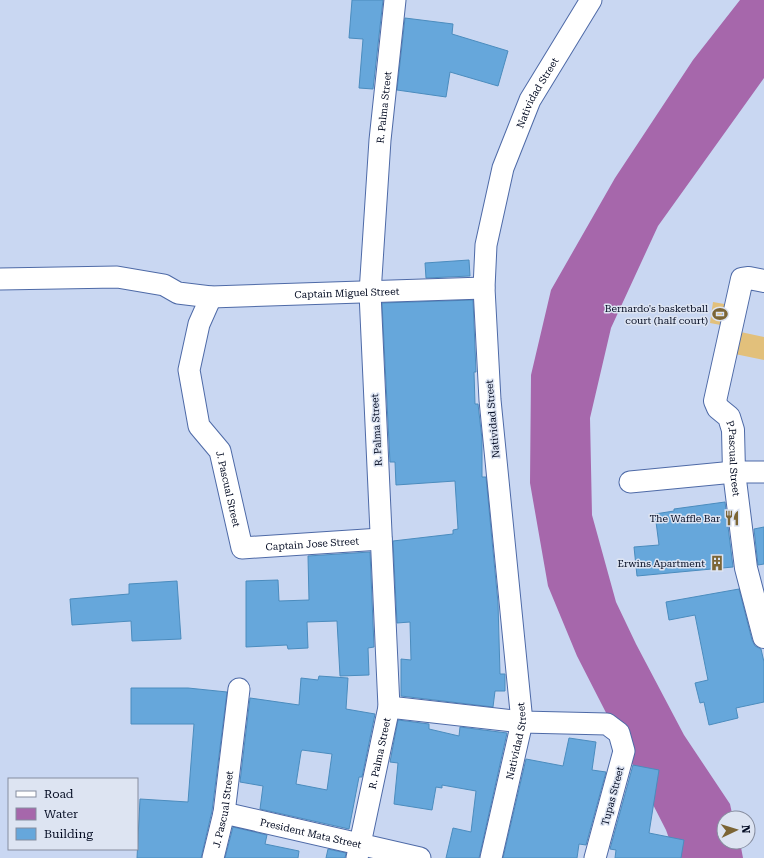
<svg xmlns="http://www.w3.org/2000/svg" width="764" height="858" font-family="'Roboto Serif',serif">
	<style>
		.green { fill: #e2c07b }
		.water { fill: #a667ab }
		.building { fill: #66a7db; stroke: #4b8cbe; fill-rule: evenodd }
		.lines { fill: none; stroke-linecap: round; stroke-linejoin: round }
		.minor-casing { stroke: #4e6aa7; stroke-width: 23 }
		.tertiary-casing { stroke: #4e6aa7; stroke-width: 24 }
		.minor { stroke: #fff; stroke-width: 21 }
		.tertiary { stroke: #fff; stroke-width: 22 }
		.labels { text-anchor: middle; stroke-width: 3; stroke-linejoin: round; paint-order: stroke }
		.street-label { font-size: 10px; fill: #030b22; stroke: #dde4f2 }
		.poi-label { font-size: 10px; fill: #030b22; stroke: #dde4f2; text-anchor: end }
	</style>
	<rect width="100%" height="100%" fill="#c9d7f2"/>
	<path class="green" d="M 713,302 L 730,305 L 726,326 L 710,323 Z
		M 736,331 L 764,337 L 764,360 L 730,353 Z"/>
	<path class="water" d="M 740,0 L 764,0 L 764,78 L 658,226 L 611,328 L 590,418 L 592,515 L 616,602 L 636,644 L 684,735 L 730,804 L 733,818 L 724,818 L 724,842 L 740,842 L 743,858 L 676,858 L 666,830 L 577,656 L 548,586 L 530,483 L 531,375 L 551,290 L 615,178 L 693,60 Z"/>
	<path class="building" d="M 352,0 L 383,0 L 373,89 L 359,88 L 363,39 L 349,38 Z
		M 405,18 L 453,24 L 452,34 L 508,51 L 498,86 L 450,72 L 446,97 L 397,90 Z
		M 469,260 L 470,276 L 426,278 L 425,263 Z
		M 473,300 L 476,372 L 474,372 L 475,404 L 478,404 L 482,439 L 482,477 L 486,477 L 498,603 L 500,674 L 505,674 L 505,691 L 495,691 L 493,707 L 401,696 L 401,659 L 411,660 L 410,622 L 397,623 L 393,541 L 453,534 L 453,530 L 458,529 L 455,481 L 396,485 L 395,462 L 390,462 L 382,303 Z
		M 725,502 L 733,567 L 637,576 L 634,547 L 659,545 L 655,514 L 674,511 L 674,509 Z
		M 764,527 L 764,564 L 758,565 L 754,529 Z
		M 370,552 L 374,647 L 368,648 L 369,675 L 340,676 L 337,621 L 307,622 L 308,648 L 288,649 L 287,645 L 246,647 L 246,581 L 278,580 L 279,601 L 309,600 L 308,556 Z
		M 177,581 L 181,639 L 132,641 L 131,621 L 72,625 L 70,599 L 129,594 L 129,584 Z
		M 739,589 L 752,640 L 755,646 L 761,649 L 764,662 L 764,702 L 736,708 L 738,718 L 709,725 L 704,702 L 700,703 L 695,683 L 708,680 L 695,615 L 669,620 L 666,602 Z
		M 319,676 L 348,678 L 346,709 L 375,714 L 362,777 L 359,777 L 349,829 L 260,809 L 263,786 L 240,782 L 250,698 L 299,705 L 301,678 L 318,680 ZM 302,750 L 332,754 L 327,790 L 296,784 L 301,752 Z
		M 131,688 L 188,688 L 227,692 L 212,811 L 201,858 L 137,858 L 140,799 L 188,802 L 194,724 L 131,724 Z
		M 398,720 L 429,724 L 429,729 L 459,736 L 460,727 L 507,733 L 479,858 L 446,858 L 453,828 L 471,832 L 476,791 L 442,785 L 442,788 L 436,787 L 432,810 L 394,804 L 398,763 L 390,762 Z
		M 569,738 L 596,742 L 592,770 L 606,772 L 586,845 L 579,844 L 577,858 L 503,858 L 526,759 L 563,766 Z
		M 633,765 L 659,770 L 649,833 L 684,840 L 681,858 L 615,858 L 616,850 L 610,849 Z
		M 233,827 L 267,835 L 265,844 L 299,851 L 298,858 L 225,858 Z
		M 328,849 L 346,853 L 345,858 L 326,858 Z"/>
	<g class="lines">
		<g class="minor-casing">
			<g id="minor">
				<path id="s1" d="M 0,279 L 117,277 L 164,285 L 178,293 L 211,297 L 484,288"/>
				<path id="s2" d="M 211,297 L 199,324 L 189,370 L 199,426 L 220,451 L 242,548 L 381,539"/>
				<path d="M 630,482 L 734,472 L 764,472"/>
				<path d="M 389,707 L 522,722 L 607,724 L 619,733 L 624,751 L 595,858"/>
				<path id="s3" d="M 224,813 L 420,858"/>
				<path id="s4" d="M 213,858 L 224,813 L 239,689"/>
				<path id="s5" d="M 357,858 L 389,707 L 370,293 L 380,140 L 395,0"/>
				<path id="s6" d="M 491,858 L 522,722 L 490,400 L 484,288 L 486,245 L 503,168 L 530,100 L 591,0"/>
			</g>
		</g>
		<g class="tertiary-casing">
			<g id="tertiary">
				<path id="s7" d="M 764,281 L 749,278 L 742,279 L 715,401 L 718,408 L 729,417 L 733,430 L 734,472 L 746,568 L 764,637"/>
			</g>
		</g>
		<use href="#minor" class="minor"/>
		<use href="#tertiary" class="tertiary"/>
	</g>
	<defs>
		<g id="stadium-bare" transform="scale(1.2)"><path d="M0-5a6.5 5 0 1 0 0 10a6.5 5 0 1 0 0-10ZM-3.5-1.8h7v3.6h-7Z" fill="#7c6535" stroke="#dde4f2" stroke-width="2.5" paint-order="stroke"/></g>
		<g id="restaurant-bare" transform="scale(1.2)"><path d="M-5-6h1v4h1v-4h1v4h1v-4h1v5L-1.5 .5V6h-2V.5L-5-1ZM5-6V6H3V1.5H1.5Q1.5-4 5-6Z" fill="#7c6535" stroke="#dde4f2" stroke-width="2.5" paint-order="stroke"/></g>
		<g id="building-bare" transform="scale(1.2)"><path d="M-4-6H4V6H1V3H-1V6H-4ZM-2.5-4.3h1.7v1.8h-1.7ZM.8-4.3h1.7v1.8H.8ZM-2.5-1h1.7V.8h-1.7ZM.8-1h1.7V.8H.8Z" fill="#7c6535" stroke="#dde4f2" stroke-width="2.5" paint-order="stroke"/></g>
	</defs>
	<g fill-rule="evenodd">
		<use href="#stadium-bare" x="720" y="314"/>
		<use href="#restaurant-bare" x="732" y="518"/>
		<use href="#building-bare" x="717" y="563"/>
	</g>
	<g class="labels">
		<g class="street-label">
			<text dy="4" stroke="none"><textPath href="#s6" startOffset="780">Natividad Street</textPath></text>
			<text dy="4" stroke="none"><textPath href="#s5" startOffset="755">R. Palma Street</textPath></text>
			<text dy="4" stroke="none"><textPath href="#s1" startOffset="350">Captain Miguel Street</textPath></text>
			<text transform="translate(492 419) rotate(-95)" y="4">Natividad Street</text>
			<text transform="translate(376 430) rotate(-93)" y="4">R. Palma Street</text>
			<text dy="4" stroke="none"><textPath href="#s7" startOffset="211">P.Pascual Street</textPath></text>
			<text dy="4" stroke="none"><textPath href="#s2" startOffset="205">J. Pascual Street</textPath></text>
			<text dy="4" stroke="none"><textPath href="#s2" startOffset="336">Captain Jose Street</textPath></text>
			<text dy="4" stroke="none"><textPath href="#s6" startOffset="120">Natividad Street</textPath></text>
			<text dy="4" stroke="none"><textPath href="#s5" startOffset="107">R. Palma Street</textPath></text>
			<text transform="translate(612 796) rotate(-75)" y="4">Tupas Street</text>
			<text dy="4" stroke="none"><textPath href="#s4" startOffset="50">J. Pascual Street</textPath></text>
			<text dy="4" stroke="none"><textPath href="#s3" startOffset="89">President Mata Street</textPath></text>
		</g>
		<g class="poi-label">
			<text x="708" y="312">Bernardo's basketball<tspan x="708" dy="12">court (half court)</tspan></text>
			<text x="720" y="522">The Waffle Bar</text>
			<text x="705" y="567">Erwins Apartment</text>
		</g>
	</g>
	<rect x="8" y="778" width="130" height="72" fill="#dde4f2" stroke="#868d9f"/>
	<rect x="16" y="791" width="20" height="6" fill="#ffffff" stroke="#868d9f"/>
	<text x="44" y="798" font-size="12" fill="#030b22">Road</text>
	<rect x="16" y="808" width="20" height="12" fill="#a667ab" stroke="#868d9f"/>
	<text x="44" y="818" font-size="12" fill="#030b22">Water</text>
	<rect x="16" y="828" width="20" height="12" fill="#66a7db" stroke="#868d9f"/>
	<text x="44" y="838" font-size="12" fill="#030b22">Building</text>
	<g transform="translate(736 830) rotate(86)"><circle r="19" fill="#dde4f2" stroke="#868d9f"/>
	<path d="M0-3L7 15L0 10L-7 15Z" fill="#7c6535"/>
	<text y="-6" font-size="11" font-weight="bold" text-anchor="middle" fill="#030b22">N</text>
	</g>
</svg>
